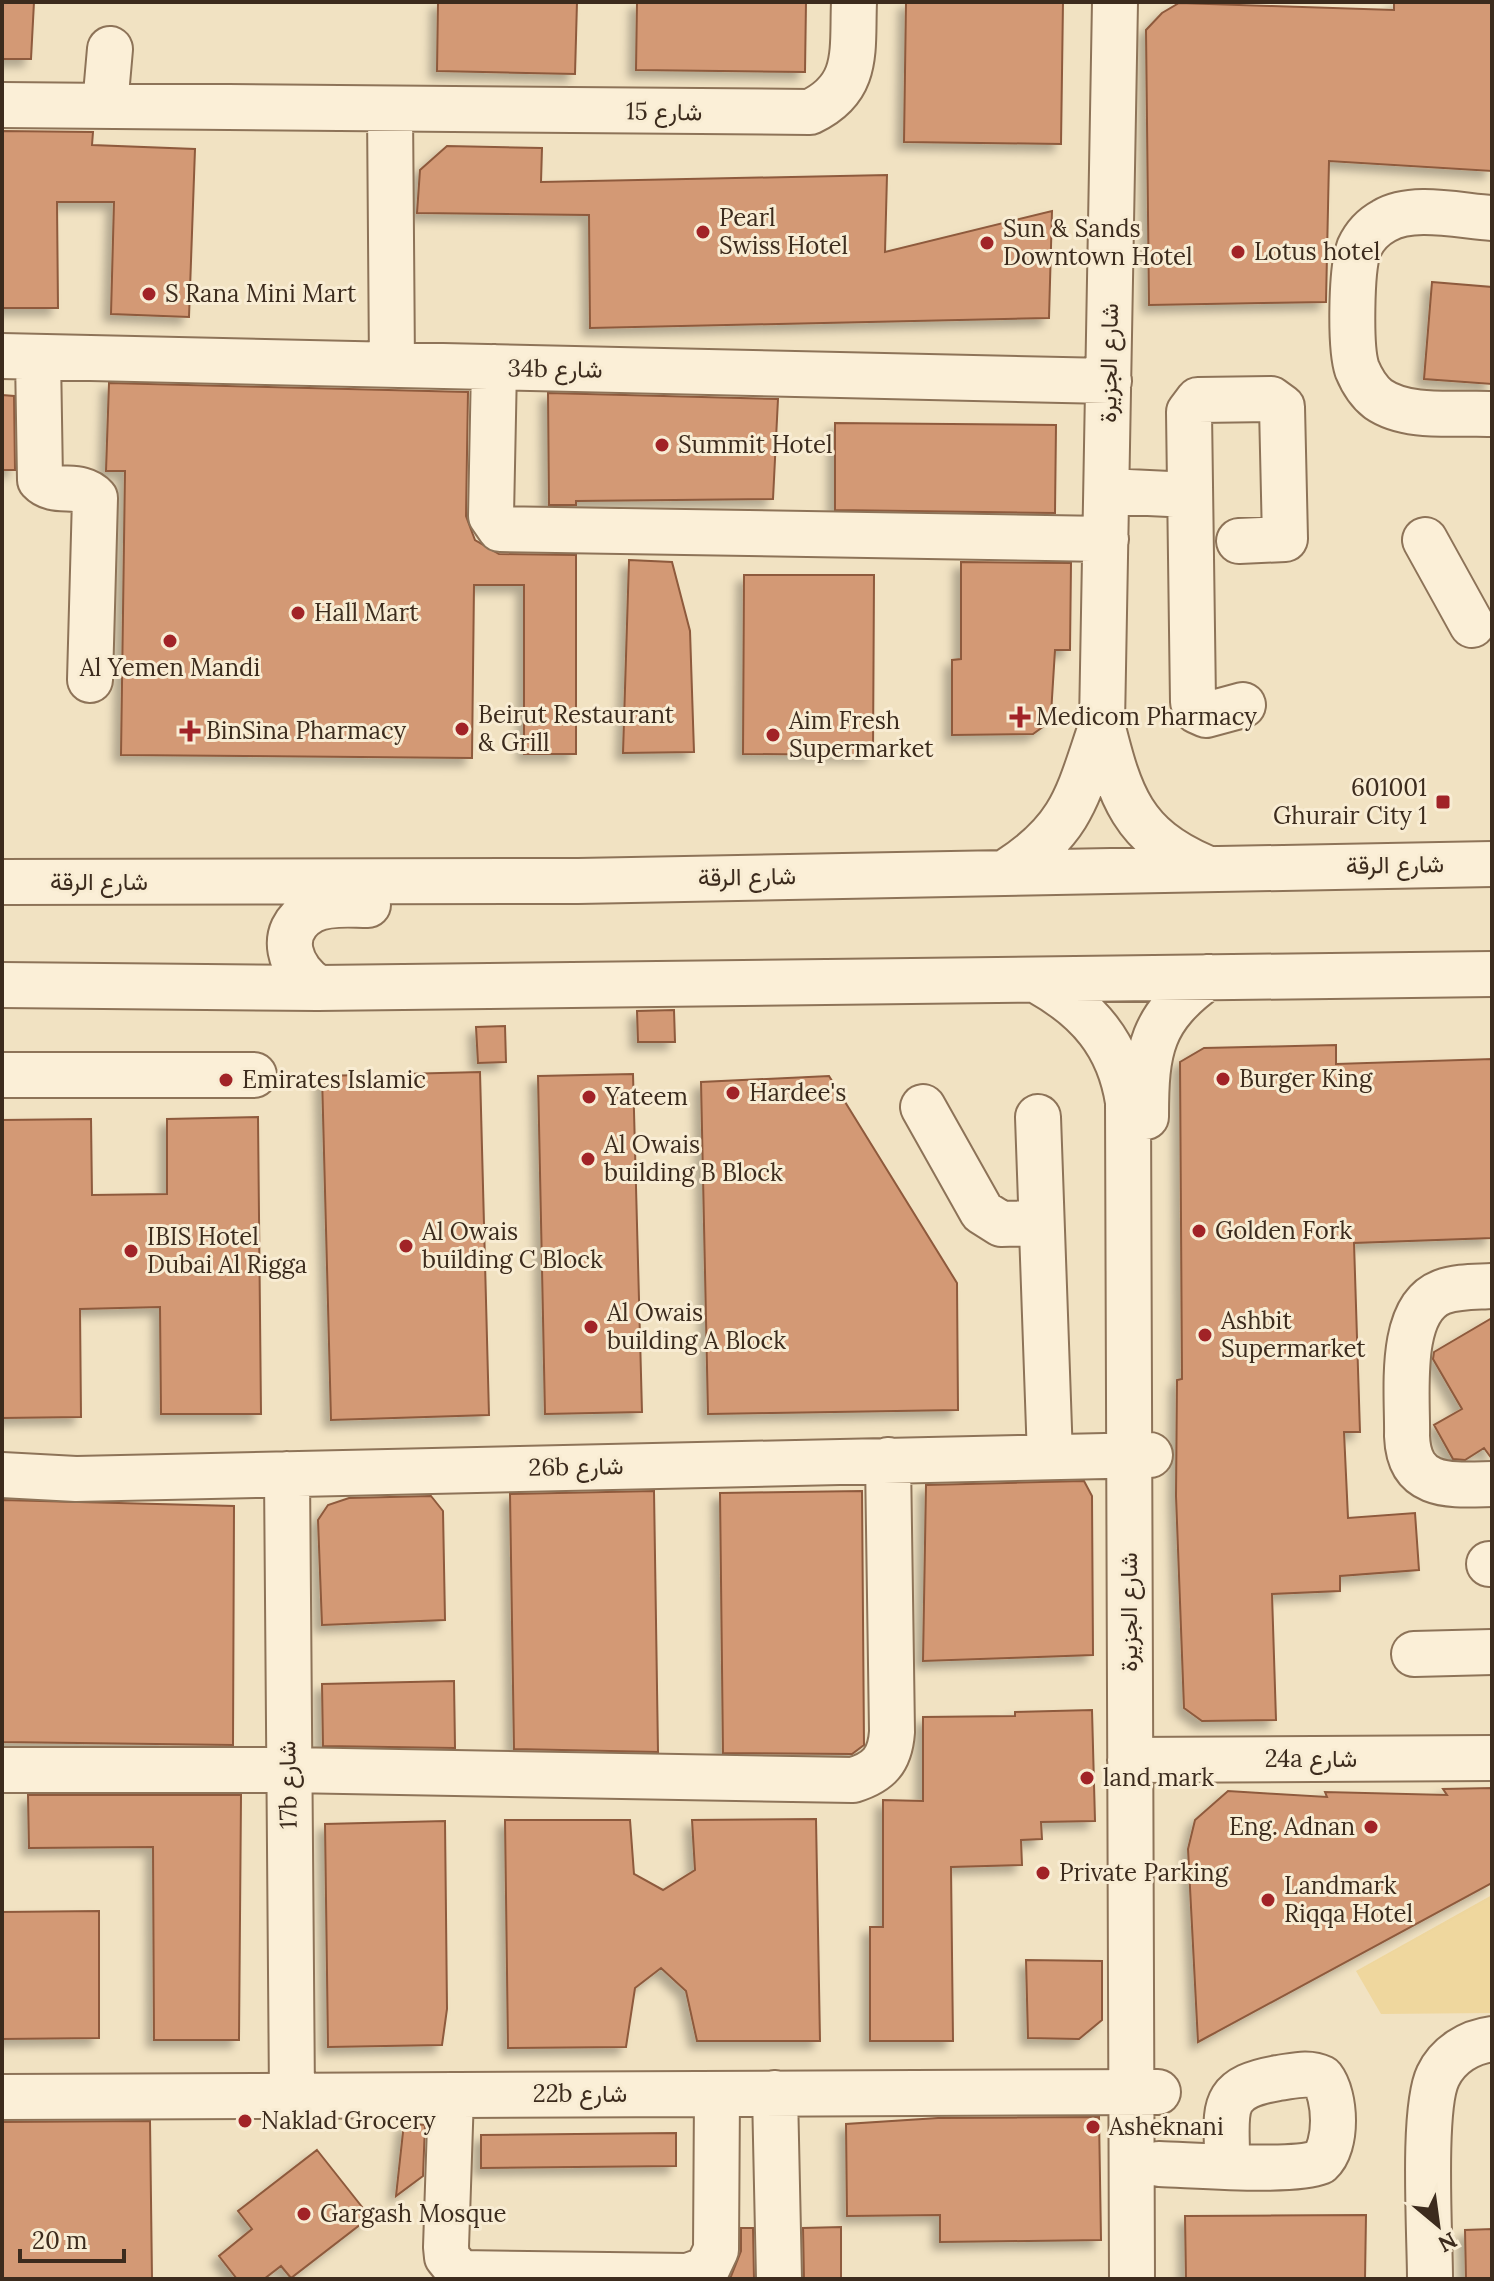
<svg xmlns="http://www.w3.org/2000/svg" width="1494" height="2281" font-family="Lora,Vazirmatn,serif">
	<style>
		.sand { fill: #efd79e }
		.building { fill: #d39975; stroke: #8e5a3c; stroke-width: 2; filter: url(#shadow) }
		.lines { fill: none; stroke-linecap: round; stroke-linejoin: round }
		.minor-casing { stroke: #8d7358; stroke-width: 48 }
		.minor { stroke: #fbefd7; stroke-width: 44 }
		.poi-dot { fill: #a12327; stroke: #f8ecd3; stroke-width: 3 }
		.labels { text-anchor: middle; stroke-width: 6; stroke-linejoin: round; paint-order: stroke }
		.street-label { font-size: 24px; fill: #3c2b1d; stroke: #f8ecd3 }
		.poi-label { font-size: 24px; fill: #3c2b1d; stroke: #f8ecd3; text-anchor: start }
	</style>
	<defs>
		<filter id="shadow"><feDropShadow dx="-7" dy="7" stdDeviation="4" flood-color="#0004"/></filter>
	</defs>
	<rect width="100%" height="100%" fill="#f1e2c2"/>
	<path class="sand" d="M 1492,1895 L 1492,2013 L 1381,2014 L 1356,1971 Z"/>
	<path class="building" d="M 2,2 L 34,2 L 31,59 L 2,59 Z
		M 438,2 L 577,2 L 575,74 L 437,71 Z
		M 637,2 L 806,2 L 805,72 L 636,70 Z
		M 906,2 L 1063,2 L 1061,144 L 904,142 Z
		M 1394,2 L 1492,2 L 1492,171 L 1329,161 L 1326,302 L 1149,305 L 1146,30 L 1162,13 L 1179,3 L 1394,10 Z
		M 2,131 L 93,132 L 92,145 L 195,149 L 189,317 L 111,314 L 114,202 L 57,202 L 58,308 L 2,308 Z
		M 447,146 L 542,148 L 541,182 L 887,175 L 885,252 L 1052,211 L 1049,318 L 590,328 L 589,215 L 417,213 L 420,170 Z
		M 1432,282 L 1492,287 L 1492,384 L 1424,379 Z
		M 109,383 L 468,392 L 466,516 L 475,540 L 499,554 L 576,555 L 576,754 L 524,754 L 524,585 L 474,585 L 472,758 L 121,755 L 125,471 L 106,471 Z
		M 548,393 L 778,399 L 773,499 L 576,501 L 576,505 L 549,505 Z
		M 2,395 L 14,396 L 15,470 L 2,470 Z
		M 835,423 L 1056,425 L 1055,513 L 835,510 Z
		M 629,560 L 672,562 L 690,631 L 694,752 L 623,753 Z
		M 961,562 L 1071,563 L 1070,650 L 1055,650 L 1051,714 L 1044,726 L 1033,734 L 952,735 L 952,660 L 961,659 Z
		M 744,575 L 874,575 L 873,755 L 743,754 Z
		M 674,1010 L 675,1042 L 638,1042 L 637,1011 Z
		M 505,1026 L 506,1062 L 478,1063 L 476,1027 Z
		M 1336,1045 L 1336,1064 L 1492,1059 L 1492,1238 L 1354,1243 L 1360,1432 L 1344,1432 L 1348,1518 L 1415,1513 L 1419,1570 L 1340,1576 L 1340,1591 L 1272,1594 L 1276,1720 L 1202,1721 L 1184,1708 L 1176,1496 L 1177,1380 L 1182,1379 L 1180,1062 L 1204,1048 Z
		M 480,1072 L 489,1415 L 331,1420 L 322,1076 Z
		M 633,1074 L 642,1412 L 545,1414 L 538,1076 Z
		M 829,1076 L 957,1283 L 958,1410 L 708,1414 L 701,1082 Z
		M 258,1117 L 261,1414 L 161,1414 L 160,1307 L 80,1309 L 81,1417 L 2,1418 L 2,1120 L 91,1119 L 92,1195 L 167,1194 L 167,1119 Z
		M 1492,1318 L 1492,1459 L 1484,1448 L 1465,1460 L 1453,1459 L 1434,1425 L 1462,1409 L 1433,1359 L 1434,1352 Z
		M 1084,1481 L 1092,1496 L 1093,1655 L 923,1661 L 926,1485 Z
		M 654,1491 L 658,1752 L 514,1749 L 510,1494 Z
		M 862,1491 L 864,1745 L 852,1754 L 723,1753 L 720,1493 Z
		M 431,1496 L 443,1511 L 445,1620 L 322,1625 L 318,1520 L 328,1505 L 349,1498 Z
		M 2,1500 L 234,1506 L 233,1745 L 2,1742 Z
		M 454,1681 L 455,1748 L 323,1746 L 322,1684 Z
		M 1092,1710 L 1095,1821 L 1041,1822 L 1042,1839 L 1021,1840 L 1022,1865 L 951,1867 L 953,2041 L 870,2041 L 870,1927 L 883,1927 L 883,1800 L 923,1801 L 923,1717 L 1015,1716 L 1015,1712 Z
		M 1492,1788 L 1492,1883 L 1198,2042 L 1188,1849 L 1195,1820 L 1228,1791 L 1327,1797 L 1325,1792 L 1447,1795 L 1443,1789 Z
		M 28,1795 L 241,1795 L 239,2040 L 154,2040 L 153,1847 L 29,1848 Z
		M 816,1819 L 820,2041 L 697,2041 L 686,1991 L 661,1968 L 635,1988 L 626,2047 L 508,2048 L 505,1820 L 630,1820 L 634,1874 L 663,1890 L 695,1870 L 692,1820 Z
		M 445,1821 L 447,2009 L 442,2045 L 328,2047 L 325,1824 Z
		M 99,1911 L 99,2038 L 2,2039 L 2,1912 Z
		M 1026,1960 L 1102,1961 L 1102,2020 L 1079,2039 L 1028,2038 Z
		M 1099,2117 L 1101,2240 L 940,2242 L 940,2215 L 847,2216 L 846,2124 L 938,2118 Z
		M 150,2121 L 152,2279 L 2,2279 L 2,2122 Z
		M 404,2123 L 425,2125 L 423,2176 L 396,2196 Z
		M 676,2133 L 676,2166 L 481,2168 L 481,2135 Z
		M 317,2150 L 370,2217 L 291,2278 L 281,2266 L 264,2279 L 237,2279 L 219,2256 L 252,2229 L 238,2211 Z
		M 1366,2215 L 1365,2279 L 1186,2279 L 1185,2216 Z
		M 841,2227 L 841,2279 L 804,2279 L 803,2228 Z
		M 741,2228 L 753,2228 L 754,2279 L 730,2279 L 741,2251 Z
		M 1492,2229 L 1492,2279 L 1466,2279 L 1465,2230 Z"/>
	<g class="lines">
		<g class="minor-casing">
			<path id="minor" d="M 1115,2 L 1102,724 C 1120,796 1132,836 1204,867
				M 2,105 L 810,112 C 860,88 852,51 854,2
				M 105,106 L 110,49
				M 390,110 L 392,365
				M 1492,218 C 1460,216 1412,204 1384,221 C 1373,227 1364,237 1359,248 C 1351,269 1350,348 1357,369 C 1362,381 1369,392 1378,399 C 1408,420 1458,412 1492,414
				M 2,356 L 1109,381
				M 38,357 L 40,480 C 55,496 80,481 95,498 L 90,680
				M 494,367 L 491,516 L 500,529 L 1106,539
				M 1107,491 L 1190,495
				M 1425,540 L 1472,625
				M 1239,541 L 1285,539 L 1282,407 L 1271,399 L 1198,400 L 1189,412 L 1193,702 L 1197,711 L 1206,715 L 1243,705
				M 1009,870 C 1074,828 1078,793 1102,724
				M 2,882 L 578,881 L 1492,864
				M 1038,981 C 1088,1009 1119,1044 1128,1102 L 1132,2279
				M 2,985 L 318,988 L 1492,974
				M 318,988 C 290,971 275,931 311,911 C 327,902 350,905 368,905
				M 2,1075 L 254,1075
				M 923,1107 L 982,1212 L 1001,1224 L 1041,1223
				M 1038,1117 L 1050,1457
				M 1146,1117 C 1146,1049 1151,1018 1208,977
				M 1492,1286 C 1476,1287 1458,1286 1442,1292 C 1397,1309 1408,1395 1407,1436 C 1409,1490 1451,1485 1492,1484
				M 287,1474 L 292,2096
				M 2,1475 L 76,1479 L 1150,1455
				M 1489,1564 L 1492,1564
				M 1414,1654 L 1492,1652
				M 1130,1760 L 1492,1758
				M 2,1770 L 288,1770 L 853,1780 C 879,1772 890,1760 892,1732 L 888,1460
				M 775,2093 L 779,2279
				M 451,2095 L 446,2247 L 447,2257 L 460,2273 L 688,2276 L 707,2269 L 716,2250 L 717,2094
				M 2,2097 L 1158,2092
				M 1159,2164 C 1194,2165 1293,2173 1320,2162 C 1338,2146 1336,2096 1322,2078 C 1308,2071 1293,2076 1278,2078 C 1215,2089 1228,2111 1227,2165
				M 1430,2279 C 1430,2236 1422,2109 1438,2076 C 1448,2055 1469,2042 1492,2039"/>
		</g>
		<use href="#minor" class="minor"/>
	</g>
	<g class="poi-dot">
		<circle cx="703" cy="232" r="8"/>
		<circle cx="987" cy="243" r="8"/>
		<circle cx="1238" cy="252" r="8"/>
		<circle cx="149" cy="294" r="8"/>
		<circle cx="662" cy="445" r="8"/>
		<circle cx="298" cy="613" r="8"/>
		<circle cx="170" cy="641" r="8"/>
		<path d="M1016 705h8v8h8v8h-8v8h-8v-8h-8v-8h8z"/>
		<circle cx="462" cy="729" r="8"/>
		<path d="M186 719h8v8h8v8h-8v8h-8v-8h-8v-8h8z"/>
		<circle cx="773" cy="735" r="8"/>
		<rect x="1435" y="794" width="16" height="16" rx="4"/>
		<circle cx="1223" cy="1079" r="8"/>
		<circle cx="226" cy="1080" r="8"/>
		<circle cx="733" cy="1093" r="8"/>
		<circle cx="589" cy="1097" r="8"/>
		<circle cx="588" cy="1159" r="8"/>
		<circle cx="1199" cy="1231" r="8"/>
		<circle cx="406" cy="1246" r="8"/>
		<circle cx="131" cy="1251" r="8"/>
		<circle cx="591" cy="1327" r="8"/>
		<circle cx="1205" cy="1335" r="8"/>
		<circle cx="1087" cy="1778" r="8"/>
		<circle cx="1371" cy="1827" r="8"/>
		<circle cx="1043" cy="1873" r="8"/>
		<circle cx="1268" cy="1900" r="8"/>
		<circle cx="245" cy="2121" r="8"/>
		<circle cx="1093" cy="2127" r="8"/>
		<circle cx="304" cy="2214" r="8"/>
	</g>
	<g class="labels">
		<g class="street-label">
			<text transform="translate(664 112) rotate(1)" y="8">شارع 15</text>
			<text transform="translate(1109 363) rotate(-89)" y="8">شارع الجزيرة</text>
			<text transform="translate(555 369) rotate(1)" y="8">34b شارع</text>
			<text transform="translate(1395 865) rotate(-1)" y="8">شارع الرقة</text>
			<text transform="translate(747 877) rotate(-1)" y="8">شارع الرقة</text>
			<text x="99" y="890">شارع الرقة</text>
			<text transform="translate(576 1467) rotate(-1)" y="8">26b شارع</text>
			<text transform="translate(1129 1612) rotate(-90)" y="8">شارع الجزيرة</text>
			<text x="1311" y="1767">24a شارع</text>
			<text transform="translate(288 1785) rotate(-91)" y="8">17b شارع</text>
			<text x="580" y="2102">22b شارع</text>
		</g>
		<g class="poi-label">
			<text x="719" y="226">Pearl<tspan x="719" dy="28">Swiss Hotel</tspan></text>
			<text x="1003" y="237">Sun &amp; Sands<tspan x="1003" dy="28">Downtown Hotel</tspan></text>
			<text x="1254" y="260">Lotus hotel</text>
			<text x="165" y="302">S Rana Mini Mart</text>
			<text x="678" y="453">Summit Hotel</text>
			<text x="314" y="621">Hall Mart</text>
			<text x="170" y="676" text-anchor="middle">Al Yemen Mandi</text>
			<text x="478" y="723">Beirut Restaurant<tspan x="478" dy="28">&amp; Grill</tspan></text>
			<text x="1036" y="725">Medicom Pharmacy</text>
			<text x="789" y="729">Aim Fresh<tspan x="789" dy="28">Supermarket</tspan></text>
			<text x="206" y="739">BinSina Pharmacy</text>
			<text x="1427" y="796" text-anchor="end">601001<tspan x="1427" dy="28">Ghurair City 1</tspan></text>
			<text x="1239" y="1087">Burger King</text>
			<text x="242" y="1088">Emirates Islamic</text>
			<text x="749" y="1101">Hardee's</text>
			<text x="605" y="1105">Yateem</text>
			<text x="604" y="1153">Al Owais<tspan x="604" dy="28">building B Block</tspan></text>
			<text x="1215" y="1239">Golden Fork</text>
			<text x="422" y="1240">Al Owais<tspan x="422" dy="28">building C Block</tspan></text>
			<text x="147" y="1245">IBIS Hotel<tspan x="147" dy="28">Dubai Al Rigga</tspan></text>
			<text x="607" y="1321">Al Owais<tspan x="607" dy="28">building A Block</tspan></text>
			<text x="1221" y="1329">Ashbit<tspan x="1221" dy="28">Supermarket</tspan></text>
			<text x="1103" y="1786">land mark</text>
			<text x="1355" y="1835" text-anchor="end">Eng. Adnan</text>
			<text x="1059" y="1881">Private Parking</text>
			<text x="1284" y="1894">Landmark<tspan x="1284" dy="28">Riqqa Hotel</tspan></text>
			<text x="261" y="2129">Naklad Grocery</text>
			<text x="1109" y="2135">Asheknani</text>
			<text x="320" y="2222">Gargash Mosque</text>
		</g>
	</g>
	<rect width="1494" height="2281" fill="none" stroke="#3c2b1d" stroke-width="8"/>
	<g transform="translate(1438 2225) rotate(151)" stroke="#f8ecd3" stroke-width="6" paint-order="stroke">
	<path d="M0-6L14 30L0 20L-14 30Z" fill="#3c2b1d"/>
	<text y="-12" font-size="22" font-weight="bold" text-anchor="middle" fill="#3c2b1d">N</text>
	</g>
	<path d="M20 2249v12h104v-12" fill="none" stroke="#3c2b1d" stroke-width="4"/>
	<text x="32" y="2249" font-size="24" fill="#3c2b1d" stroke="#f8ecd3" stroke-width="6" paint-order="stroke">20 m</text>
</svg>
